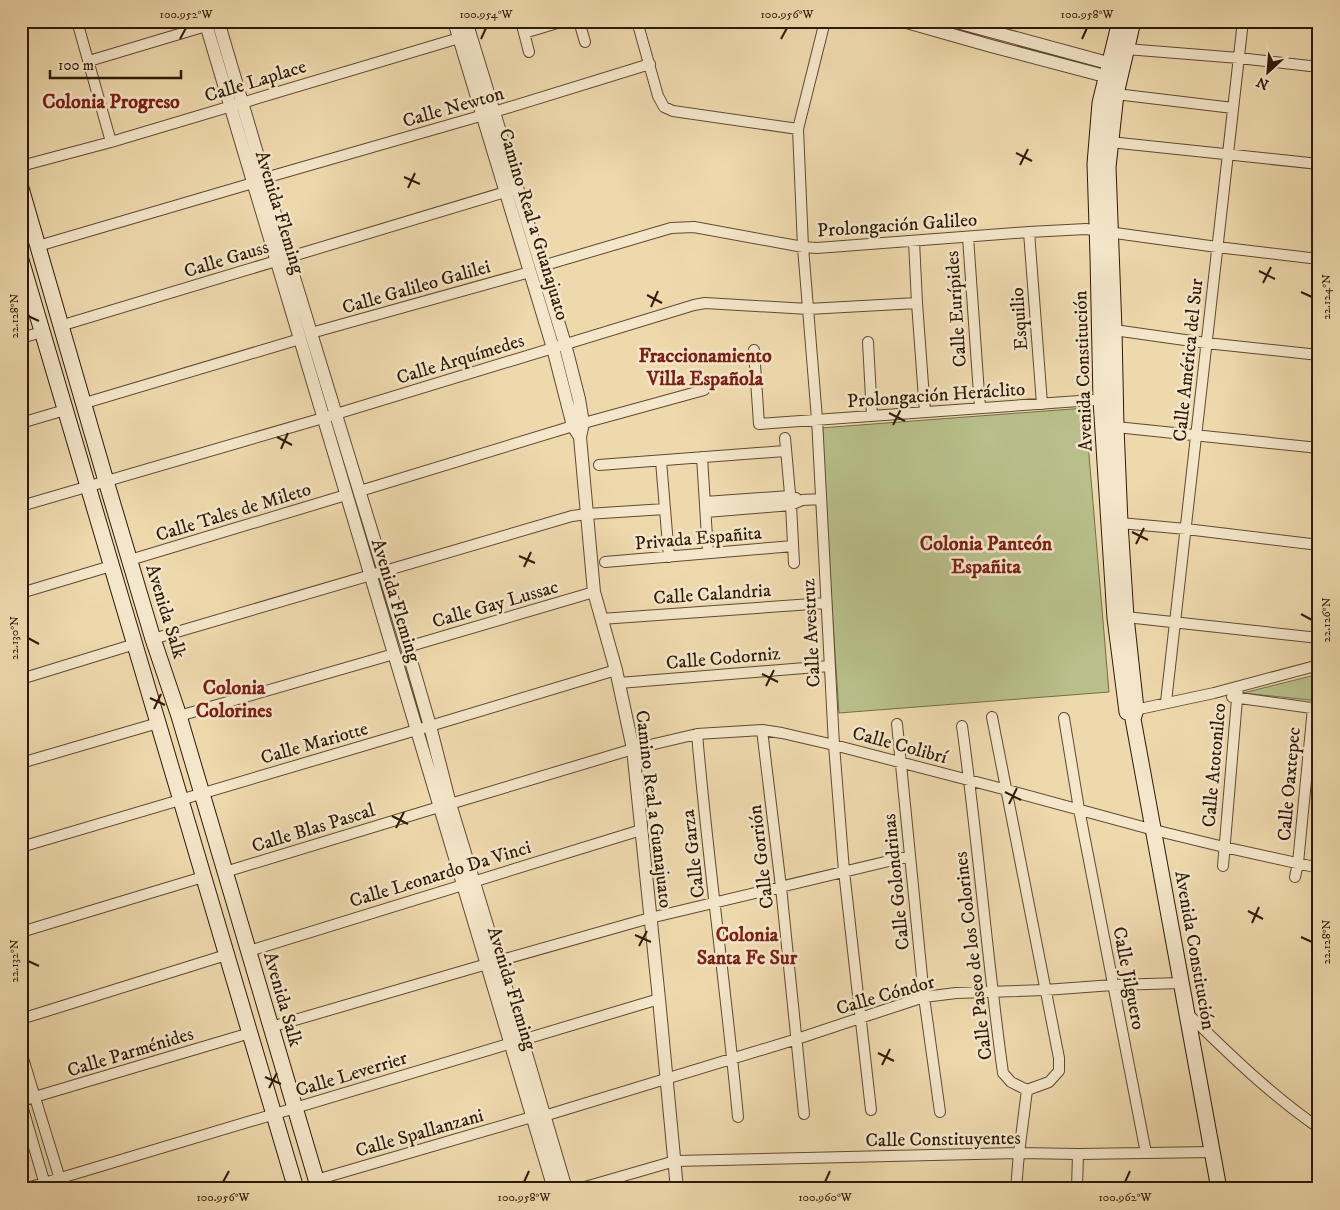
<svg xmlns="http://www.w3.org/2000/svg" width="1340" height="1210" font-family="'IM FELL DW Pica',serif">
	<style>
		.green { fill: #b8bf8a; stroke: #746d49 }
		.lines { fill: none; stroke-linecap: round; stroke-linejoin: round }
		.minor-casing { stroke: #5f4a31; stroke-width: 12 }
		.tertiary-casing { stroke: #5f4a31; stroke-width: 14 }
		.secondary-casing { stroke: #2f1b08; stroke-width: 17 }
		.minor { stroke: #f4e6ca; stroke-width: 10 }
		.tertiary { stroke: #f4e6ca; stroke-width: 12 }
		.secondary { stroke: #f4e6ca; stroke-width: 15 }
		.ticks { fill: none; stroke: #2f1b08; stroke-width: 2 }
		.labels { text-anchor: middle; stroke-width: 5; stroke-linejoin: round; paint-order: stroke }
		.street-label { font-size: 19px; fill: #2f1b08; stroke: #f4e6ca }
		.neighbourhood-label { font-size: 20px; font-weight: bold; fill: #7a1f14; stroke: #f4e6ca }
		.neatline { fill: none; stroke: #2f1b08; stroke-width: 2 }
		.ticks-label { font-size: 12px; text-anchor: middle; fill: #2f1b08 }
	</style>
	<rect width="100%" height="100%" fill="#eed9ad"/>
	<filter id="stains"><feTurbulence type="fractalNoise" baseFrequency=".004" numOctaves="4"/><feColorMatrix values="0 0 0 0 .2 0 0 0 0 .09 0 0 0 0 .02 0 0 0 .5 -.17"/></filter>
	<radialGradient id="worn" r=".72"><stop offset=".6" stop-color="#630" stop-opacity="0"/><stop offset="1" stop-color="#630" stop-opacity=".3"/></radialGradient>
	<path class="green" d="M 1085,408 L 1109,692 L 839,713 L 820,428 Z
		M 1319,674 L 1319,701 L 1243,693 Z"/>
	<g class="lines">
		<g class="minor-casing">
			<path id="minor" d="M 77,21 L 111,142
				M 521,21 L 529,52
				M 579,21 L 585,42
				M 637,21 L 658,96 L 664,107 L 673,111 L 798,129
				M 825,21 L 798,129 L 803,247 L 817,419 L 834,745 L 844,871 L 871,1110
				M 524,33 L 564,21
				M 1126,49 L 1239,58 L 1319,67
				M 89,61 L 206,26
				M 1116,94 L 1233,108
				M 1317,116 L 1319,116
				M 1110,142 L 1319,164
				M 21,166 L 111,142 L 466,36
				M 265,178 L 494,112 L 650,64
				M 1029,232 L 1042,404
				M 968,237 L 980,408
				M 914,241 L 917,303 L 925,412
				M 38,246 L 253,183
				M 542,266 L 671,228 L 694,227 L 803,247 L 817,248 L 1029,232 L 1086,229 L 1217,247 L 1319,259
				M 60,326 L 512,190
				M 1114,330 L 1206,343 L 1319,355
				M 311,333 L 530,272
				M 21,338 L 42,332
				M 868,342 L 872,416
				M 754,350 L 759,424 L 1107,399
				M 85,403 L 300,339
				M 21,423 L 65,410
				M 1116,427 L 1319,448
				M 785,438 L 791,505 L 794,563
				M 702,457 L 708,553
				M 661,461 L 669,557
				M 599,465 L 785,451
				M 360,491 L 573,426 L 704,390
				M 705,502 L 790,496 L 796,498
				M 21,506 L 323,418 L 694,305 L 705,303 L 808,309 L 917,303
				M 706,512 L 791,505 L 802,500 L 821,499
				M 1120,523 L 1186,529 L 1319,545
				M 130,560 L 346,495
				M 605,562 L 793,546
				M 21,593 L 111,566
				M 1126,617 L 1319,638
				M 601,619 L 826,603
				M 153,639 L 572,516 L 587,514 L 665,509
				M 407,647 L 594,592
				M 21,679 L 135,644
				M 619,683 L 829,666
				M 1232,697 L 1319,709
				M 1166,702 L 1243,21
				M 1130,711 L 1214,693 L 1319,665
				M 179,716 L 394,654
				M 1064,718 L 1079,809 L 1146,1153
				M 897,724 L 924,997 L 940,1112
				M 962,726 C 978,841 987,958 1003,1073 L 1011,1082 L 1027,1090 L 1049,1082 L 1059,1071 L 1059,1058 L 992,717
				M 762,730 L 781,887 L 804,1114
				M 697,734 C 708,862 726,989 738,1117
				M 21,763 L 158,723
				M 450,804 L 633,749 L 697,734 L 762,730 L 782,733 L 834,745 L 1007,790 L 1154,830 L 1224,847 L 1319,868
				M 21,847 L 430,726 L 616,670
				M 1223,866 L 1238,687
				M 225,872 L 439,807
				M 1295,877 L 1298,863 L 1313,708
				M 21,932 L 203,877
				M 249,951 L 641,830
				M 498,961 L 650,918 L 910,856
				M 1187,1013 C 1229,1054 1271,1095 1319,1128
				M 21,1019 L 226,955
				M 271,1027 L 487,964
				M 21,1052 L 63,1189
				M 21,1101 L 250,1033
				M 21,1102 L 46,1188
				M 544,1116 L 797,1039 L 860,1018 L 924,997 L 956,993 L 1045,990 L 1113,985 L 1182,983
				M 316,1180 L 532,1117
				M 24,1189 L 659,999
				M 578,1189 L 675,1161 L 1019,1153 L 1078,1154 L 1212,1152
				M 1016,1189 L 1019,1153 L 1027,1090
				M 1077,1189 L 1078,1154"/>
		</g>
		<g class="tertiary-casing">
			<path id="tertiary" d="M 205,21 L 554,1189
				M 218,21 L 288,258 L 407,647 L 430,726 L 450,804 L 522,1040 L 566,1189
				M 454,21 L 553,348 L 573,426 L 580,437
				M 466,21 L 565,344 L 579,399 L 583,423 L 580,437 L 594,592 L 616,670 L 633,749 L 659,999 L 677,1189
				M 903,21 L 991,46 L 1116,79
				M 953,21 L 1119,66"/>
		</g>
		<g class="secondary-casing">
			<path id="secondary" d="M 1120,21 L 1100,103 L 1095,164 L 1098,256 L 1101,400 L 1115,618 L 1127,712
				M 1133,21 L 1116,94 L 1108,167 L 1114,330 L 1116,427 L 1120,523 L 1126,617 L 1136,709 L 1133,719 L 1219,1189
				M 21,188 L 106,481 L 153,639 L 179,716 L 319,1189
				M 21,260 L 296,1189"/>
		</g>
		<use href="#minor" class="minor"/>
		<use href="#tertiary" class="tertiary"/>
		<use href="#secondary" class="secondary"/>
	</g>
	<path class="ticks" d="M 180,39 L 186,28M 481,39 L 486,28M 781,39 L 787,28M 1082,39 L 1087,28M 1016,153 L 1032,161M 1020,165 L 1028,149M 404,177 L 420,184M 408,188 L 415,173M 1259,271 L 1275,279M 1263,283 L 1271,267M 1301,292 L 1312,297M 647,295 L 662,303M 651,307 L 658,291M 28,316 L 39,321M 889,413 L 905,421M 893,425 L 901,409M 277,437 L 292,445M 281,449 L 288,433M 1132,532 L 1148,540M 1136,544 L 1144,528M 519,556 L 535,563M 524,567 L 531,552M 1301,614 L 1312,620M 28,638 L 39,644M 762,674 L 778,682M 766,686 L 774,670M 150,698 L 165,705M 154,709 L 161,694M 1005,792 L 1021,800M 1009,804 L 1017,788M 392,816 L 408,824M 396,828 L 404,812M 1248,911 L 1263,919M 1252,923 L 1259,907M 635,935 L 651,942M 1301,937 L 1312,942M 639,946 L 647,931M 28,961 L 39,966M 878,1053 L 894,1061M 882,1065 L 890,1049M 265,1077 L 281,1084M 269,1088 L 277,1073M 223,1182 L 229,1171M 524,1182 L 529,1171M 825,1182 L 830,1171M 1125,1182 L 1130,1171"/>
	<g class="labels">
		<g class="street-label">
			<text transform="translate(255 80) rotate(-17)" y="7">Calle Laplace</text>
			<text transform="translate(453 106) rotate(-16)" y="7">Calle Newton</text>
			<text transform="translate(281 212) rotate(73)" y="7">Avenida Fleming</text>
			<text transform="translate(535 224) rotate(73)" y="7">Camino Real a Guanajuato</text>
			<text transform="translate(897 224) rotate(-4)" y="7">Prolongación Galileo</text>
			<text transform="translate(226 258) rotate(-17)" y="7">Calle Gauss</text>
			<text transform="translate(416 286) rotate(-16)" y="7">Calle Galileo Galilei</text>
			<text transform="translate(955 309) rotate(-94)" y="7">Calle Eurípides</text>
			<text transform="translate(1018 319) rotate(-94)" y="7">Esquilio</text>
			<text transform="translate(460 358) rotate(-17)" y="7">Calle Arquímedes</text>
			<text transform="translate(1187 360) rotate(-84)" y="7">Calle América del Sur</text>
			<text transform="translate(1082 371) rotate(-92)" y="7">Avenida Constitución</text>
			<text transform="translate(936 394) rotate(-4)" y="7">Prolongación Heráclito</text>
			<text transform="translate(233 511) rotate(-17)" y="7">Calle Tales de Mileto</text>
			<text transform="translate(698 537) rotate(-5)" y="7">Privada Españita</text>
			<text transform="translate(712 593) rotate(-4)" y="7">Calle Calandria</text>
			<text transform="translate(397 600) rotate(73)" y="7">Avenida Fleming</text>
			<text transform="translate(495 603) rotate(-16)" y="7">Calle Gay Lussac</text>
			<text transform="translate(167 611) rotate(73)" y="7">Avenida Salk</text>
			<text transform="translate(810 633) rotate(-93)" y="7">Calle Avestruz</text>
			<text transform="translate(723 657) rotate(-5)" y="7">Calle Codorniz</text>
			<text transform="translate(314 742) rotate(-16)" y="7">Calle Mariotte</text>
			<text transform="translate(900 744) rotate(15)" y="7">Calle Colibrí</text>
			<text transform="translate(1213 765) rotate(-85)" y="7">Calle Atotonilco</text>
			<text transform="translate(1288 784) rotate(-85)" y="7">Calle Oaxtepec</text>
			<text transform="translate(655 809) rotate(83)" y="7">Camino Real a Guanajuato</text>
			<text transform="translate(313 827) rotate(-17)" y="7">Calle Blas Pascal</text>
			<text transform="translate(692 854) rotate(-97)" y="7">Calle Garza</text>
			<text transform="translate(760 857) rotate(-97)" y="7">Calle Gorrión</text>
			<text transform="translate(440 873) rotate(-17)" y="7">Calle Leonardo Da Vinci</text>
			<text transform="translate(895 882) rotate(-96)" y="7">Calle Golondrinas</text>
			<text transform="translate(1196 950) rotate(80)" y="7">Avenida Constitución</text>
			<text transform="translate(972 956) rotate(-97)" y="7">Calle Paseo de los Colorines</text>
			<text transform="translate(1130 978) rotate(79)" y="7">Calle Jilguero</text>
			<text transform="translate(513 988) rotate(73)" y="7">Avenida Fleming</text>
			<text transform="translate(885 994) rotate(-16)" y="7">Calle Cóndor</text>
			<text transform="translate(284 999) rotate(74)" y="7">Avenida Salk</text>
			<text transform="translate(130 1051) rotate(-17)" y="7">Calle Parménides</text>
			<text transform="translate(351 1073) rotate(-17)" y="7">Calle Leverrier</text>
			<text transform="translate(419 1132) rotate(-16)" y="7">Calle Spallanzani</text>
			<text transform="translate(943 1138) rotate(-1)" y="7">Calle Constituyentes</text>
		</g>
		<g class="neighbourhood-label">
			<text x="111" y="108">Colonia Progreso</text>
			<text x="705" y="362">Fraccionamiento<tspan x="705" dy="23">Villa Española</tspan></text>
			<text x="986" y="550">Colonia Panteón<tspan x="986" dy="23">Españita</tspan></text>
			<text x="234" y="694">Colonia<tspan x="234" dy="23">Colorines</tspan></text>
			<text x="747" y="941">Colonia<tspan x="747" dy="23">Santa Fe Sur</tspan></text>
		</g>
	</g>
	<rect width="1340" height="1210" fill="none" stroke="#eed9ad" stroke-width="55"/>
	<g transform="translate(1268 72) rotate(206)" stroke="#f4e6ca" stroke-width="4" paint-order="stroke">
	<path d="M0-4L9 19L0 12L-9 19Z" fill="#2f1b08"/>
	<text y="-8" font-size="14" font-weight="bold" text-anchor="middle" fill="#2f1b08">N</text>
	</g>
	<path d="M50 70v8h131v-8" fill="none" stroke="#2f1b08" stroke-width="2.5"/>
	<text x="58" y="70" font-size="15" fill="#2f1b08" stroke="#f4e6ca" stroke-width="4" paint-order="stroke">100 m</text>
	<rect x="28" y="28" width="1284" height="1154" class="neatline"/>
	<g class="ticks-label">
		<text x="186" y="18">100.952°W</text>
		<text x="486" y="18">100.954°W</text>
		<text x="787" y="18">100.956°W</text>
		<text x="1087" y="18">100.958°W</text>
		<text transform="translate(1326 297) rotate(-90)" y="4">22.124°N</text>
		<text transform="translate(14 316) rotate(-90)" y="4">22.128°N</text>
		<text transform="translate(1326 620) rotate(-90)" y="4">22.126°N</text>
		<text transform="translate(14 638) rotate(-90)" y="4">22.130°N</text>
		<text transform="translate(1326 942) rotate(-90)" y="4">22.128°N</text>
		<text transform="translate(14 961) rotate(-90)" y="4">22.132°N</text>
		<text x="223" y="1201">100.956°W</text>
		<text x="524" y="1201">100.958°W</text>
		<text x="825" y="1201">100.960°W</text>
		<text x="1125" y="1201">100.962°W</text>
	</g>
	<rect width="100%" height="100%" filter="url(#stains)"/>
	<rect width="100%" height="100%" fill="url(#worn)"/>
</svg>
